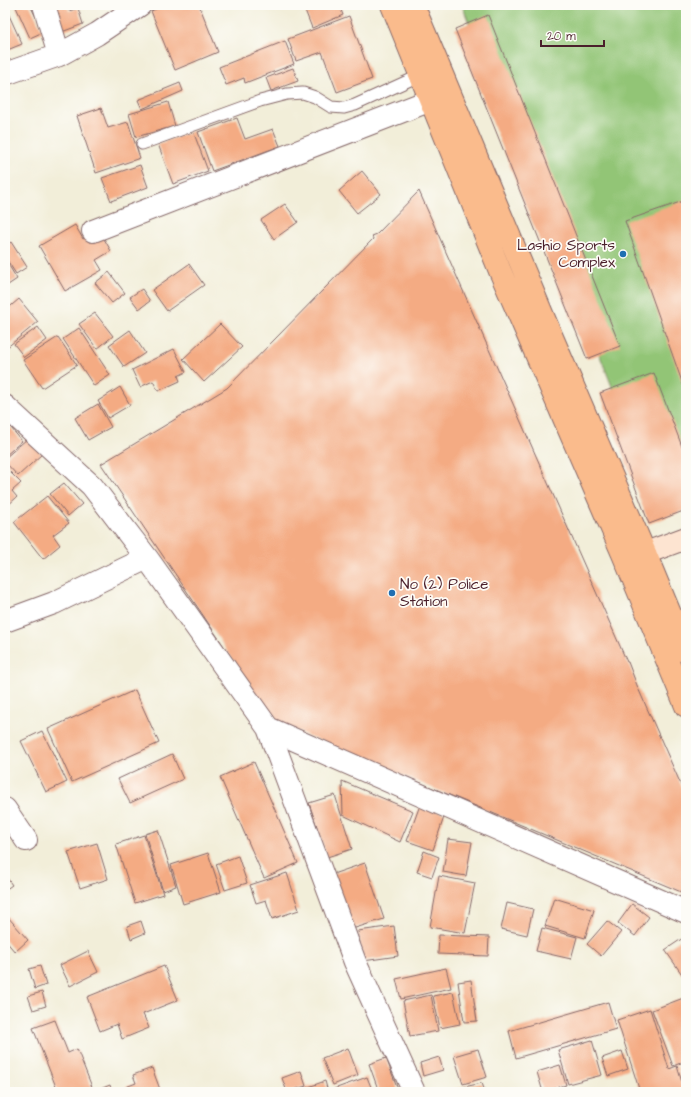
<svg xmlns="http://www.w3.org/2000/svg" width="691" height="1097" font-family="'Architects Daughter',sans-serif">
	<style>
		.green { fill: #92c576; stroke: #6e7250 }
		.building { fill: #f4ab83 }
		.lines { fill: none; stroke-linecap: round; stroke-linejoin: round }
		.lane-casing { stroke: #856768; stroke-width: 13 }
		.street-casing { stroke: #856768; stroke-width: 24 }
		.secondary-casing { stroke: #856768; stroke-width: 24 }
		.primary-casing { stroke: #856768; stroke-width: 24 }
		.lane { stroke: #fff; stroke-width: 11 }
		.street { stroke: #fff; stroke-width: 22 }
		.secondary { stroke: #fde4d1; stroke-width: 22 }
		.primary { stroke: #fabb8c; stroke-width: 22 }
		.poi-dot { fill: #1f6fb2; stroke: #fdfcf7; stroke-width: 1.5 }
		.labels { text-anchor: middle; stroke-width: 3.5; stroke-linejoin: round; paint-order: stroke }
		.poi-label { font-size: 15px; fill: #4a1f2b; stroke: #fdfcf7; text-anchor: end }
	</style>
	<rect width="100%" height="100%" fill="#fdfcf7"/>
	<filter id="ink" filterUnits="userSpaceOnUse"><feTurbulence type="fractalNoise" baseFrequency=".025" numOctaves="2"/><feDisplacementMap in="SourceGraphic" scale="8" xChannelSelector="R" yChannelSelector="G"/><feConvolveMatrix kernelMatrix="1 2 1 2 8 2 1 2 1" color-interpolation-filters="sRGB"/></filter>
	<filter id="wash" filterUnits="userSpaceOnUse"><feTurbulence type="fractalNoise" baseFrequency=".012" numOctaves="4" result="noise"/><feDisplacementMap in="SourceGraphic" scale="16" xChannelSelector="R" yChannelSelector="G"/><feGaussianBlur stdDeviation="0.9" result="paint"/><feColorMatrix in="noise" values="0 0 0 0 0 0 0 0 0 0 0 0 0 0 0 0 0 1.4 0 .05"/><feComposite in="paint" operator="in"/></filter>
	<g filter="url(#wash)">
		<rect width="100%" height="100%" fill="#f2eed9"/>
		<path class="green" d="M 462,5 L 686,5 L 686,503 L 661,511 Z"/>
		<g id="blocks">
			<path class="building" d="M 20,5 L 30,5 L 43,32 L 30,38 L 16,7 Z
				M 50,5 L 67,5 L 69,11 L 78,8 L 83,24 L 59,33 Z
				M 161,5 L 199,5 L 218,52 L 175,70 L 151,11 L 161,7 Z
				M 303,5 L 339,5 L 343,15 L 312,28 Z
				M 8,13 L 22,44 L 5,51 L 5,14 Z
				M 488,15 L 620,346 L 587,359 L 455,29 Z
				M 349,16 L 372,79 L 337,92 L 322,52 L 296,61 L 288,39 Z
				M 285,41 L 294,64 L 245,83 L 244,78 L 226,85 L 219,67 Z
				M 293,68 L 298,81 L 271,91 L 266,78 Z
				M 180,83 L 183,91 L 142,109 L 138,100 Z
				M 168,102 L 175,126 L 136,137 L 129,114 Z
				M 101,108 L 108,128 L 128,122 L 140,158 L 96,173 L 77,116 Z
				M 237,118 L 245,139 L 273,129 L 280,146 L 212,171 L 198,132 Z
				M 193,131 L 208,171 L 173,184 L 158,144 Z
				M 140,165 L 148,187 L 111,201 L 102,178 Z
				M 362,171 L 381,194 L 357,213 L 339,191 Z
				M 419,191 L 627,662 L 628,662 L 638,688 L 686,796 L 686,894 L 275,722 L 101,464 L 227,388 L 373,239 L 372,236 L 377,234 Z
				M 686,200 L 686,393 L 625,221 Z
				M 285,204 L 298,222 L 274,239 L 261,220 Z
				M 75,225 L 83,239 L 99,230 L 111,251 L 96,260 L 102,270 L 65,291 L 39,246 Z
				M 11,242 L 27,267 L 16,274 L 5,257 L 5,246 Z
				M 5,259 L 17,279 L 5,287 Z
				M 189,264 L 204,285 L 167,311 L 152,290 Z
				M 109,272 L 125,293 L 112,303 L 95,283 Z
				M 142,289 L 150,301 L 139,309 L 130,297 Z
				M 19,299 L 38,322 L 5,349 L 5,311 Z
				M 95,313 L 113,336 L 97,349 L 79,324 Z
				M 220,324 L 242,347 L 204,382 L 183,359 Z
				M 38,327 L 47,340 L 24,357 L 14,344 Z
				M 79,328 L 110,375 L 94,386 L 63,339 Z
				M 130,330 L 145,353 L 124,367 L 109,345 Z
				M 58,337 L 77,365 L 42,388 L 23,360 Z
				M 174,349 L 186,372 L 178,376 L 180,381 L 158,391 L 153,381 L 140,387 L 132,370 Z
				M 654,373 L 686,457 L 686,510 L 649,524 L 600,393 Z
				M 120,387 L 130,405 L 108,418 L 98,401 Z
				M 98,404 L 111,427 L 88,440 L 75,418 Z
				M 5,422 L 6,422 L 22,441 L 5,456 Z
				M 27,439 L 42,454 L 18,476 L 5,462 L 5,458 Z
				M 10,472 L 21,483 L 12,491 L 17,497 L 5,508 L 5,477 Z
				M 64,483 L 82,504 L 68,516 L 50,494 Z
				M 47,496 L 69,523 L 53,535 L 60,545 L 43,559 L 14,522 Z
				M 135,690 L 159,743 L 72,782 L 48,729 Z
				M 42,731 L 67,782 L 46,792 L 21,741 Z
				M 172,754 L 183,779 L 130,803 L 118,779 Z
				M 254,762 L 298,863 L 264,878 L 220,777 Z
				M 342,781 L 413,811 L 400,842 L 343,815 Z
				M 335,795 L 352,849 L 327,857 L 309,803 Z
				M 420,805 L 445,814 L 433,850 L 407,841 Z
				M 158,830 L 176,886 L 163,891 L 145,834 Z
				M 144,835 L 163,894 L 135,903 L 116,844 Z
				M 448,839 L 472,842 L 466,876 L 443,872 Z
				M 97,843 L 108,879 L 80,888 L 68,852 Z
				M 424,851 L 439,857 L 432,877 L 417,872 Z
				M 208,853 L 221,892 L 183,904 L 171,865 Z
				M 238,856 L 247,883 L 225,890 L 216,864 Z
				M 365,863 L 384,919 L 352,929 L 333,874 Z
				M 287,873 L 299,910 L 272,919 L 266,900 L 256,903 L 250,885 Z
				M 5,875 L 12,885 L 5,890 Z
				M 439,876 L 475,883 L 465,933 L 430,927 Z
				M 554,898 L 594,910 L 585,938 L 545,926 Z
				M 507,903 L 533,909 L 527,935 L 501,929 Z
				M 632,904 L 649,917 L 635,936 L 618,923 Z
				M 7,916 L 28,940 L 15,952 L 5,940 L 5,918 Z
				M 141,921 L 145,933 L 131,939 L 127,926 Z
				M 607,921 L 621,932 L 601,956 L 587,944 Z
				M 394,926 L 398,956 L 363,961 L 358,931 Z
				M 542,928 L 577,937 L 571,959 L 536,951 Z
				M 439,935 L 489,937 L 488,956 L 438,954 Z
				M 686,936 L 686,980 L 665,950 Z
				M 88,951 L 98,972 L 70,986 L 60,965 Z
				M 40,966 L 46,985 L 35,989 L 29,969 Z
				M 164,966 L 178,1000 L 143,1014 L 149,1028 L 122,1039 L 117,1024 L 100,1031 L 87,997 Z
				M 446,968 L 451,988 L 401,999 L 396,979 Z
				M 471,980 L 477,1021 L 464,1022 L 458,982 Z
				M 42,992 L 46,1006 L 33,1010 L 28,996 Z
				M 453,992 L 460,1024 L 440,1028 L 433,996 Z
				M 431,995 L 438,1031 L 410,1036 L 403,1001 Z
				M 686,997 L 686,1061 L 673,1066 L 652,1010 Z
				M 608,1002 L 616,1029 L 516,1058 L 509,1031 Z
				M 650,1009 L 669,1069 L 677,1066 L 685,1092 L 640,1092 L 617,1020 Z
				M 55,1020 L 68,1053 L 77,1049 L 94,1092 L 58,1092 L 33,1028 Z
				M 592,1040 L 602,1075 L 568,1084 L 558,1050 Z
				M 348,1048 L 358,1075 L 333,1085 L 322,1058 Z
				M 478,1049 L 487,1077 L 463,1084 L 454,1056 Z
				M 622,1051 L 628,1069 L 608,1076 L 602,1058 Z
				M 439,1057 L 443,1070 L 423,1076 L 420,1063 Z
				M 386,1058 L 399,1092 L 379,1092 L 369,1064 Z
				M 560,1065 L 566,1085 L 543,1092 L 537,1072 Z
				M 152,1068 L 161,1092 L 128,1092 L 126,1087 L 136,1083 L 133,1075 Z
				M 301,1071 L 306,1086 L 287,1092 L 282,1078 Z
				M 367,1077 L 373,1092 L 335,1092 L 334,1089 Z
				M 325,1081 L 328,1092 L 304,1092 L 303,1089 Z
				M 482,1083 L 485,1092 L 446,1092 L 446,1091 Z
				M 110,1085 L 112,1092 L 95,1092 L 95,1091 Z"/>
		</g>
	</g>
	<g filter="url(#ink)">
		<use href="#blocks" fill-opacity="0" stroke="#856768" stroke-width="1"/>
		<g class="lines">
			<g class="lane-casing">
				<path id="lane" d="M 142,144 L 260,101 L 287,94 L 303,93 L 315,97 L 331,107 L 344,108 L 355,105 L 421,75"/>
			</g>
			<g class="street-casing">
				<path id="street" d="M 59,55 L 97,34 L 140,5
					M 5,74 L 59,55 L 44,5
					M 93,231 L 431,100
					M 5,406 L 92,486 L 147,558 L 268,728 L 355,962 L 414,1092
					M 5,621 L 54,603 L 147,558
					M 268,728 L 686,912
					M 5,809 L 26,840"/>
			</g>
			<g class="secondary-casing">
				<path id="secondary" d="M 627,560 L 686,538"/>
			</g>
			<g class="primary-casing">
				<path id="primary" d="M 392,5 L 500,271 L 623,554 L 686,706
					M 413,5 L 545,321 L 645,553 L 686,652"/>
			</g>
			<use href="#lane" class="lane"/>
			<use href="#street" class="street"/>
			<use href="#secondary" class="secondary"/>
			<use href="#primary" class="primary"/>
		</g>
	</g>
	<g class="poi-dot">
		<circle cx="623" cy="254" r="4"/>
		<circle cx="392" cy="593" r="4"/>
	</g>
	<g class="labels">
		<g class="poi-label">
			<text x="615" y="250">Lashio Sports<tspan x="615" dy="17">Complex</tspan></text>
			<text x="400" y="589" text-anchor="start">No (2) Police<tspan x="400" dy="17">Station</tspan></text>
		</g>
	</g>
	<rect width="691" height="1097" fill="none" stroke="#fdfcf7" stroke-width="20"/>
	<path d="M541 40v6h63v-6" fill="none" stroke="#4a1f2b" stroke-width="2"/>
	<text x="547" y="40" font-size="12" fill="#4a1f2b" stroke="#fdfcf7" stroke-width="3" paint-order="stroke">20 m</text>
</svg>
